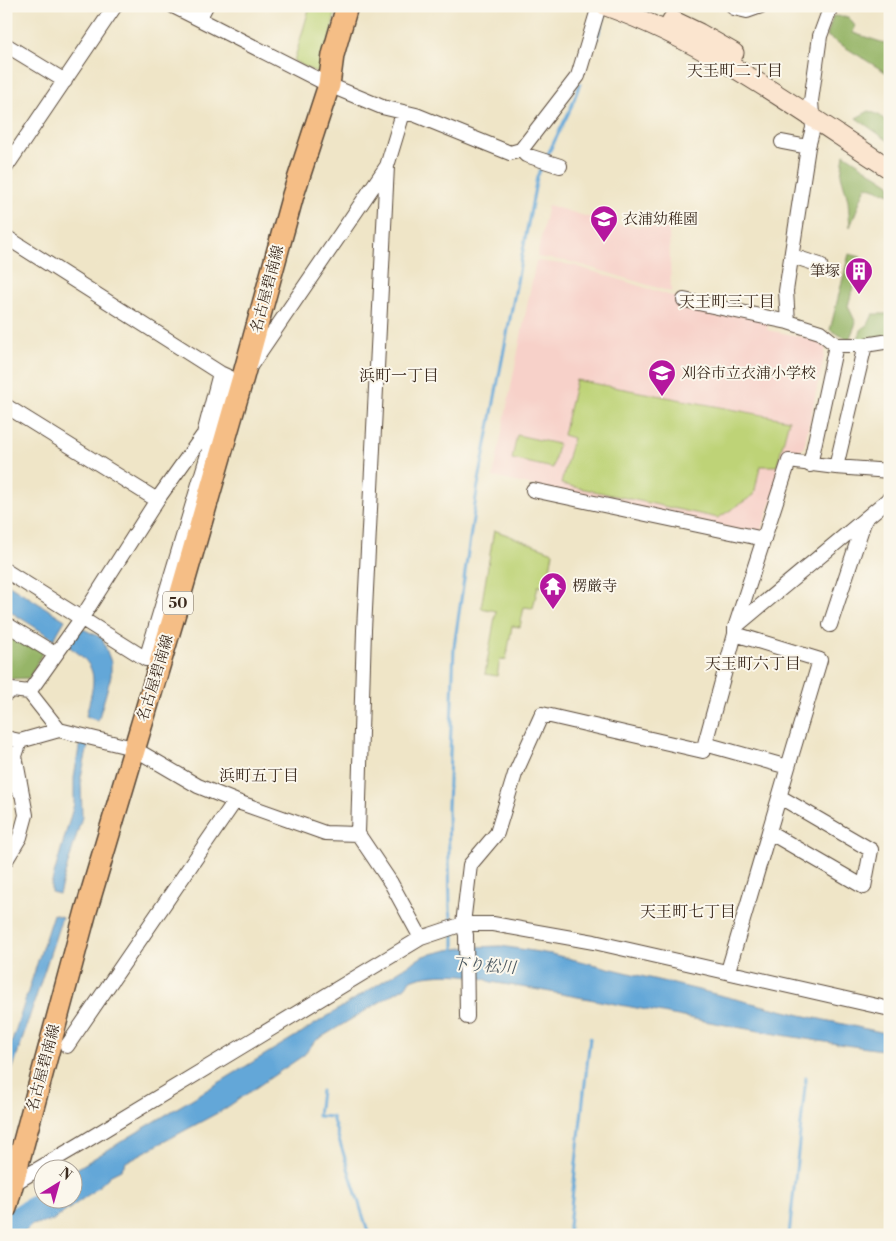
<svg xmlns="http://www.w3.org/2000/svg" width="896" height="1241" font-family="'Libre Bodoni','Noto Serif JP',serif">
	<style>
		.built { fill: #f7d1c9 }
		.green { fill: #bed377; stroke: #7c7e4a }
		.forest { fill: #96b568; stroke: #687043 }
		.water { fill: #63a7d8; stroke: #4f687b }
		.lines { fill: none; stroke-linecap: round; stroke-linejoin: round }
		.stream { stroke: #63a7d8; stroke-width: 3 }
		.river { stroke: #63a7d8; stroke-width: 20 }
		.street-casing { stroke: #564637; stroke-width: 16 }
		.secondary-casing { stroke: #564637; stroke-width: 21 }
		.primary-casing { stroke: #564637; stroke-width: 24 }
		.street { stroke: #fff; stroke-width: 14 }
		.secondary { stroke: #fbe5cf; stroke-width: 19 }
		.primary { stroke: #f5be86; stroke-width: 21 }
		.labels { text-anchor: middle; stroke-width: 4; stroke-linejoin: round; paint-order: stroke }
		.shield { fill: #fbf7ec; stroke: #75685c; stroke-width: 1 }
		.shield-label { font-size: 14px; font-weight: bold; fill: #3b2a1e }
		.poi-label { font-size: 15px; fill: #3b2a1e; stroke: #fbf7ec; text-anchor: start }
		.street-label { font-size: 15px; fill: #3b2a1e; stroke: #fbf7ec }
		.neighbourhood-label { font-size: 16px; fill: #3b2a1e; stroke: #fbf7ec }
		.water-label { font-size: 16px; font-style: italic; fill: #49565f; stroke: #fbf7ec }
	</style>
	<rect width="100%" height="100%" fill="#fbf7ec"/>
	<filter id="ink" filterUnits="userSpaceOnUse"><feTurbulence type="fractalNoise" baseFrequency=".02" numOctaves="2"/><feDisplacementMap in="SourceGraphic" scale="10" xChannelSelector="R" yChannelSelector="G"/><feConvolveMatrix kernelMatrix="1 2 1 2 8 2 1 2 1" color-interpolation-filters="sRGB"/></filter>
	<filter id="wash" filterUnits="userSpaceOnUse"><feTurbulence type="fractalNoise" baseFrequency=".0096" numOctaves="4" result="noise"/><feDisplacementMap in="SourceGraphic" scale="20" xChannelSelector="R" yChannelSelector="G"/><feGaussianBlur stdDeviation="1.12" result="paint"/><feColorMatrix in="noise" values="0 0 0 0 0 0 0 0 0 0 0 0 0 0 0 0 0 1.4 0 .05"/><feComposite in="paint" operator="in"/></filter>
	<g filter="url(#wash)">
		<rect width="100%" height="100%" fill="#efe5c7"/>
		<path class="built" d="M 548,205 L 615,225 L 669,228 L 671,292 L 572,262 L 537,257 Z
			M 536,261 L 573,265 L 681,299 L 769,321 L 767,330 L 814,339 L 826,347 L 804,447 L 796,454 L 782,452 L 777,470 L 782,472 L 760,535 L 493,477 Z"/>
		<path class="green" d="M 310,6 L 337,6 L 321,75 L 294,61 Z
			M 576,380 L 789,420 L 777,466 L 760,466 L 754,495 L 718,518 L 561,484 L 573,438 L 563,435 Z
			M 517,435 L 558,444 L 553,468 L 512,459 Z
			M 494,530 L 553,552 L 547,587 L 538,586 L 533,608 L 524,607 L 520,627 L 512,626 L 506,660 L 500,659 L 497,676 L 485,674 L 496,611 L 481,608 Z"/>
		<path class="forest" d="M 833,16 L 848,17 L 855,26 L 853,33 L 884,43 L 890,37 L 890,75 L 827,36 Z
			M 869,111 L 879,115 L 890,125 L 890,142 L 856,118 Z
			M 844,154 L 890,184 L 890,194 L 866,186 L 850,227 L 848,200 L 841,175 Z
			M 849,254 L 861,257 L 848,306 L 856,323 L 849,340 L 830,330 Z
			M 873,314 L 890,314 L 890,337 L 857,341 L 862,328 L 868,325 Z
			M 6,624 L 45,648 L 29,678 L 6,679 Z"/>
		<path class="water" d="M 6,583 L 65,620 L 54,639 L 6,609 Z
			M 81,628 L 102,638 L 111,662 L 111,676 L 98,721 L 86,716 C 94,681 102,668 68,646 Z
			M 80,741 L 89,742 L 81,777 L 82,817 L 59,894 L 51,892 L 51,885 L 74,804 L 74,778 Z
			M 53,914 L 62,917 L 6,1089 L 6,1060 Z
			M 501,946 L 551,954 L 801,1015 L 890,1034 L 890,1051 C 756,1035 625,1003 491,982 C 477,973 425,971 410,981 C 408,982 407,985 405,987 L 315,1041 L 304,1055 L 223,1110 L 126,1162 L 121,1170 L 111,1175 L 95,1190 L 52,1221 L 32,1225 L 22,1235 L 6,1235 L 6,1217 L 19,1211 L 42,1207 L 52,1199 L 72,1198 L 73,1171 L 304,1031 L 423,956 L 448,950 L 471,947 Z"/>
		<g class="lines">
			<path class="stream" d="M 596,41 L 604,18
				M 546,158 L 570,110 L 580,84
				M 452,923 L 450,910 L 448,807 L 454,647 L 477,491 L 537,177 L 543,164
				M 454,932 L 454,953
				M 321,1091 L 318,1116 L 332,1117 L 369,1235
				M 568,1235 L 590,1038
				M 789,1235 L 806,1078"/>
			<path class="river" d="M 6,1223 L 46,1198"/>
		</g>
	</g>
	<g filter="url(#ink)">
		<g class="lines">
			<g class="street-casing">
				<path id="street" d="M 173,6 L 199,19
					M 206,6 L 199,19 L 329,85 L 382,107 L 416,115 L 510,153 L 521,150 L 578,76 L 599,6
					M 733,6 L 734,8 L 747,11 L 761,6
					M 6,45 L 65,81
					M 782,142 L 808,147
					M 521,150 L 526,155 L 560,166
					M 387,166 L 364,630 L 358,834 L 391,883 L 421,938
					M 6,167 L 115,6
					M 6,237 L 220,373 L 231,378 L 146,659 L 6,571
					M 792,256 L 820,265
					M 684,300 L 788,322
					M 836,345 L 865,345 L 836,467
					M 865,345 L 890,341
					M 251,365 L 387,166 L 403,113
					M 6,406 L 157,500
					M 810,465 L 836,345 L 820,332 L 788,322 L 786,291 L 808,147 L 813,128 L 811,101 L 820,36 L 831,6
					M 533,490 L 764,539
					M 6,624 L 55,654
					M 830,625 L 865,519
					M 735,627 L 890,498
					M 29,692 L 59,730
					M 6,694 L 12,690 L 29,692 L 81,619 L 157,500 L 204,434 L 220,373
					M 6,738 L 20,741 L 59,730 L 133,748 L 198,786 L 235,801 L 325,833 L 358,834
					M 705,744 L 788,767 L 820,660 L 735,634
					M 6,769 L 9,778 L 20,792
					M 769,832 L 864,887 L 871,850 L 780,797
					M 6,860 L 20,837 L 26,815 L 15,756 L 20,741
					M 728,971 L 788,767
					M 467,1017 L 466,935 L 463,924 L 470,865 L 497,833 L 515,774 L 542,714 L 703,751 L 735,634 L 735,628 L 789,461 L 836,467 L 890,471
					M 67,1046 L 235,801
					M 11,1185 L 79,1145 L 421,938 L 463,924 L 493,924 L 594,942 L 890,1009"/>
			</g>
			<g class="secondary-casing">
				<path id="secondary" d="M 606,6 C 711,44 798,109 890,169
					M 672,20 L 699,33 L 734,53"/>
			</g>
			<g class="primary-casing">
				<path id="primary" d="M 6,1208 L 86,911 L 180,596 L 243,377 L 293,195 L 329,85 L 333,55 L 347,6"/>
			</g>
			<use href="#street" class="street"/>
			<use href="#secondary" class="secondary"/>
			<use href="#primary" class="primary"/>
		</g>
	</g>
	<defs>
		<g id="school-pin" transform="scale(1.4375)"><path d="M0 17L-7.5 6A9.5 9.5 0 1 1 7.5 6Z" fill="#b5179e" stroke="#fbf7ec"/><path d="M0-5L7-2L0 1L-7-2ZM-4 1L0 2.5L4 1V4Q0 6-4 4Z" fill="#fff"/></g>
		<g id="building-pin" transform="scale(1.4375)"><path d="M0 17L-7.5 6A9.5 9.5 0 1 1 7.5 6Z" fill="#b5179e" stroke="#fbf7ec"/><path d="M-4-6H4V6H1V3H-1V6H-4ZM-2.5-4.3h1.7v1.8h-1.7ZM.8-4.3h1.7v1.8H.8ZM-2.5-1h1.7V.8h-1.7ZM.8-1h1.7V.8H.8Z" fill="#fff"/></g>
		<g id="temple-pin" transform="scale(1.4375)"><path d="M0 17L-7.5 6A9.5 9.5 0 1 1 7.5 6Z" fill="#b5179e" stroke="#fbf7ec"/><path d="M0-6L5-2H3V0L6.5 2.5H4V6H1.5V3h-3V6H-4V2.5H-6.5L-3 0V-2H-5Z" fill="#fff"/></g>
	</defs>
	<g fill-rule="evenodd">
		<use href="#school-pin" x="604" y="219"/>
		<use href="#building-pin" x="859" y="271"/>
		<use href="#school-pin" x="662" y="373"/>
		<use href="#temple-pin" x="553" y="586"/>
	</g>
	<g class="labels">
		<rect class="shield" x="163" y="591.5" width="30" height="23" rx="4"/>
		<g class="shield-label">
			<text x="178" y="608">50</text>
		</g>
		<g class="poi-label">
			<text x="623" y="224">衣浦幼稚園</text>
			<text x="840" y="276" text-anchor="end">筆塚</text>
			<text x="681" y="378">刈谷市立衣浦小学校</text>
			<text x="572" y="591">楞厳寺</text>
		</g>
		<g class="street-label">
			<text transform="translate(267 289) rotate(-75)" y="5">名古屋碧南線</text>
			<text transform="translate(155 678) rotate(-73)" y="5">名古屋碧南線</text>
			<text transform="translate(43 1068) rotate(-75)" y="5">名古屋碧南線</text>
		</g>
		<g class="neighbourhood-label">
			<text x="735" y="76">天王町二丁目</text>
			<text x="727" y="307">天王町三丁目</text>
			<text x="399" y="381">浜町一丁目</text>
			<text x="753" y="669">天王町六丁目</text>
			<text x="259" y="781">浜町五丁目</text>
			<text x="688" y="917">天王町七丁目</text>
		</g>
		<g class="water-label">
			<text transform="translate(484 965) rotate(4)" y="6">下り松川</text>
		</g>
	</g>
	<rect width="896" height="1241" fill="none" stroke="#fbf7ec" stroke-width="25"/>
	<g transform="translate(58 1184) rotate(37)"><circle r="24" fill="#fbf7ec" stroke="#aea59a"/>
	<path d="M0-4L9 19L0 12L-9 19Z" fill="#b5179e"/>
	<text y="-8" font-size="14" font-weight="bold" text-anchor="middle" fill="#3b2a1e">N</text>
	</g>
</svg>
